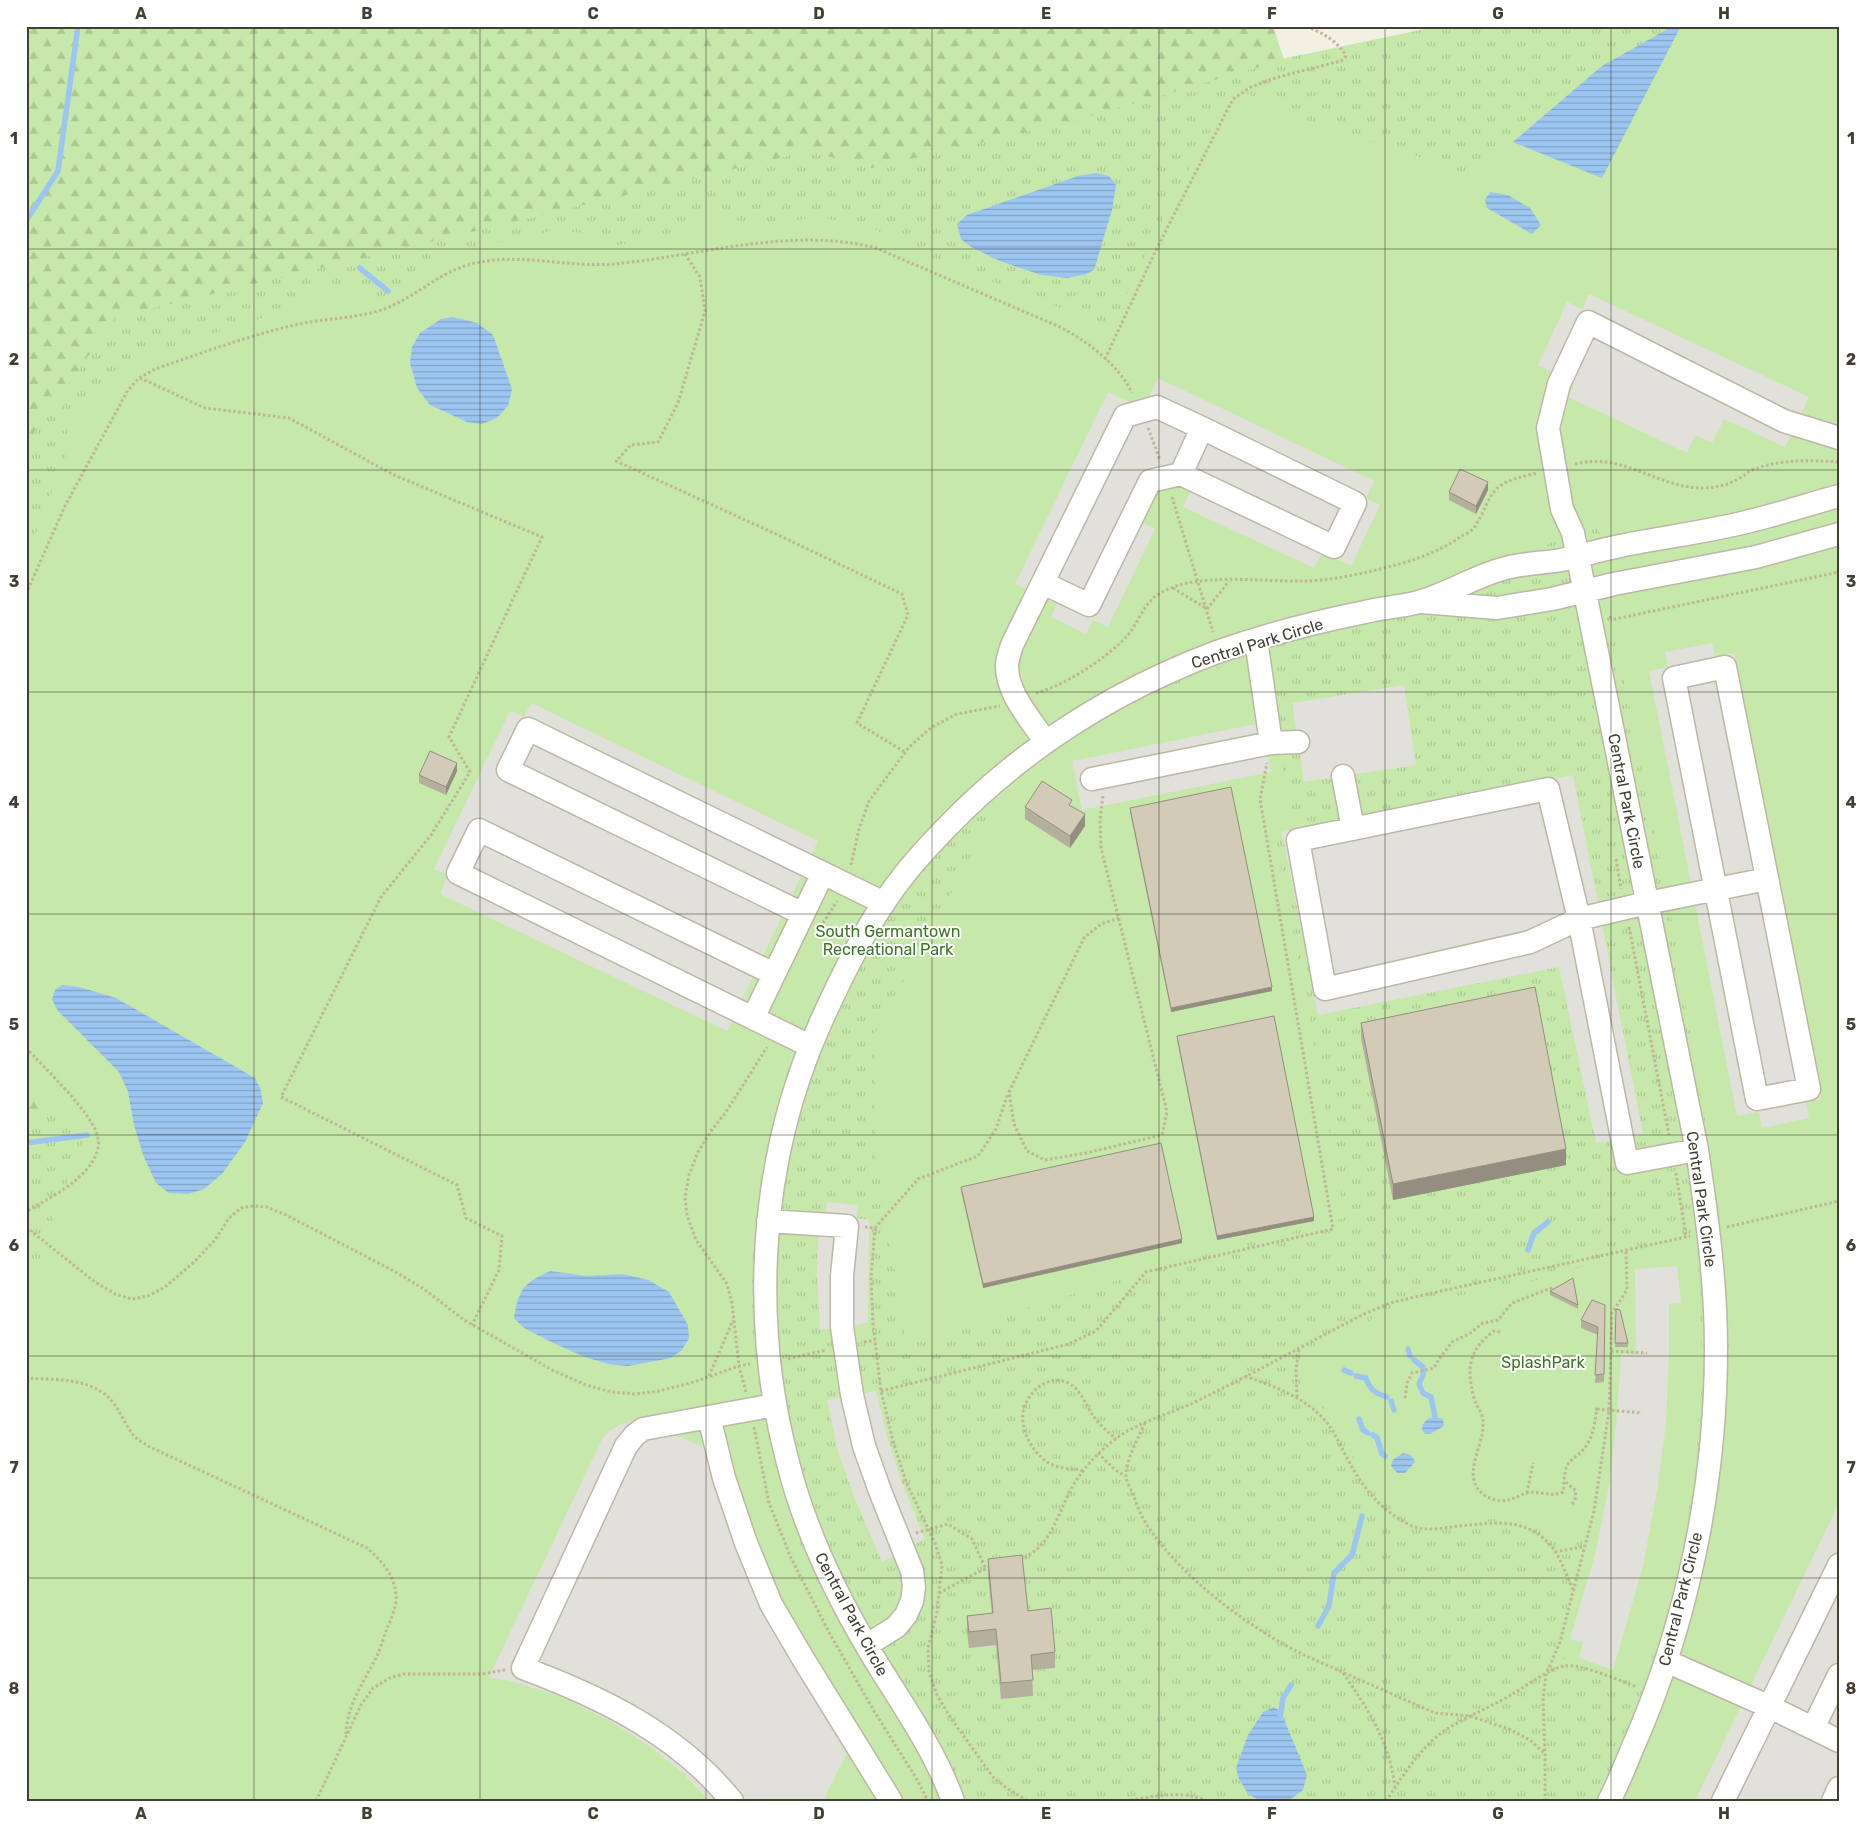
<svg xmlns="http://www.w3.org/2000/svg" width="1865" height="1827" font-family="Rubik,sans-serif">
	<style>
		.grass { fill: url(#grass-tufts) }
		.forest { fill: url(#forest-firs) }
		.pitch { fill: #c6e8aa }
		.parking { fill: #e2e0db }
		.water { fill: url(#water-rules) }
		.lines { fill: none; stroke-linecap: round; stroke-linejoin: round }
		.stream { stroke: #9cc6f1; stroke-width: 5.5 }
		.minor-casing { stroke: #bdb7a5; stroke-width: 25 }
		.path { stroke: #bfb596; stroke-width: 3; stroke-dasharray: 2.5 2.5; stroke-linecap: butt }
		.minor { stroke: #fff; stroke-width: 22 }
		.wall { fill: #b5af9e }
		.shaded-wall { fill: #948e81 }
		.building { fill: #d3cbb8; stroke: #948e81 }
		.grid { fill: none; stroke: #433f33; stroke-width: 1; stroke-opacity: 0.55 }
		.labels { text-anchor: middle; stroke-width: 4; stroke-linejoin: round; paint-order: stroke }
		.street-label { font-size: 16px; fill: #433f33; stroke: #fff }
		.park-label { font-size: 16px; fill: #3c7526; stroke: #fff }
		.neatline { fill: none; stroke: #433f33; stroke-width: 2 }
		.grid-label { font-size: 16px; text-anchor: middle; font-weight: bold; fill: #433f33 }
	</style>
	<defs>
		<pattern id="grass-tufts" width="24" height="20" patternUnits="userSpaceOnUse" patternTransform="scale(1.25)"><rect width="24" height="20" fill="#c6e8aa"/><path d="M3 7l-1-3M5 7V3M7 7l1-3M15 17l-1-3M17 17v-4M19 17l1-3" fill="none" stroke="#abc893"/></pattern>
		<pattern id="forest-firs" width="22" height="20" patternUnits="userSpaceOnUse" patternTransform="scale(1.25)"><rect width="22" height="20" fill="#c6e8aa"/><path d="M5 1l3.5 6h-7zM16 11l3.5 6h-7z" fill="#abc893"/></pattern>
		<pattern id="water-rules" width="6" height="5" patternUnits="userSpaceOnUse" patternTransform="scale(1.25)"><rect width="6" height="5" fill="#9cc6f1"/><path d="M0 2.5h6" fill="none" stroke="#81a2c4"/></pattern>
	</defs>
	<rect width="100%" height="100%" fill="#f2efe3"/>
	<path class="grass" d="M 26,26 L 1083,101 L 1439,26 L 1839,26 L 1839,1801 L 26,1801 Z"/>
	<path class="forest" d="M 26,26 L 1273,26 L 1284,60 L 1073,121 L 872,168 L 809,151 L 116,317 L 26,443 Z
		M 26,1088 L 53,1114 L 26,1116 Z"/>
	<path class="pitch" d="M 1681,26 L 1839,26 L 1839,1801 L 1624,1801 L 1653,1733 L 1678,1665 L 1701,1584 L 1716,1499 L 1725,1425 L 1729,1350 L 1727,1287 L 1710,1148 L 1671,917 L 1616,637 L 1598,525 C 1555,542 1513,557 1470,572 C 1453,578 1436,585 1418,589 C 1401,594 1383,595 1365,599 C 1292,614 1217,635 1149,667 C 1041,718 941,797 873,896 C 851,929 833,964 817,1000 C 801,1035 786,1072 776,1110 C 754,1190 747,1279 755,1362 C 761,1419 777,1475 795,1529 C 823,1613 880,1682 921,1760 C 928,1773 934,1787 940,1801 L 26,1801 L 26,1295 L 83,1141 L 26,1088 L 26,557 L 66,457 L 65,437 L 87,402 L 99,392 L 111,387 L 135,359 L 271,315 L 288,301 L 306,294 L 361,283 L 375,292 L 383,302 L 398,298 L 427,268 L 463,249 L 532,236 L 553,230 L 595,234 L 609,246 L 685,235 L 688,226 L 704,216 L 722,213 L 755,229 L 815,217 L 865,224 L 924,255 L 1073,313 L 1106,338 L 1180,185 L 1235,87 L 1256,98 L 1351,139 L 1393,145 L 1462,177 L 1476,172 L 1513,142 L 1602,178 Z
		M 1271,647 L 1288,823 L 1275,832 L 1345,1218 L 1200,1255 L 907,1345 L 876,1157 L 875,1033 L 975,849 L 997,792 L 1108,713 Z
		M 1697,1236 L 1703,1376 L 1687,1532 L 1665,1625 L 1641,1685 L 1555,1655 L 1585,1540 L 1553,1541 L 1530,1523 L 1504,1518 L 1426,1524 L 1408,1519 L 1372,1489 L 1357,1465 L 1331,1412 L 1306,1395 L 1300,1385 L 1305,1353 L 1392,1309 L 1547,1278 L 1630,1252 Z"/>
	<path class="parking" d="M 1589,294 L 1809,397 L 1785,447 L 1724,419 L 1712,443 L 1695,435 L 1687,453 L 1568,397 L 1574,383 L 1538,365 L 1567,302 L 1582,309 Z
		M 1158,378 L 1374,481 L 1366,498 L 1380,505 L 1351,566 L 1322,552 L 1314,568 L 1183,507 L 1190,492 L 1177,487 L 1157,493 L 1143,523 L 1155,529 L 1108,627 L 1093,620 L 1086,634 L 1051,617 L 1057,604 L 1015,584 L 1108,392 L 1130,402 L 1149,396 Z
		M 1712,643 L 1715,657 L 1734,653 L 1821,1099 L 1806,1102 L 1809,1118 L 1762,1128 L 1759,1112 L 1737,1116 L 1649,671 L 1668,667 L 1665,652 Z
		M 1404,685 L 1416,765 L 1304,782 L 1292,703 Z
		M 531,703 L 818,841 L 727,1031 L 440,894 L 448,875 L 434,869 L 510,711 L 524,717 Z
		M 1261,723 L 1271,772 L 1082,810 L 1072,761 Z
		M 1573,775 L 1643,1134 L 1596,1143 L 1559,967 L 1318,1015 L 1282,832 Z
		M 827,1202 L 858,1205 L 856,1218 L 869,1220 L 868,1323 L 855,1325 L 863,1393 L 876,1391 L 888,1440 L 902,1483 L 925,1539 L 882,1562 L 855,1499 L 838,1452 L 827,1400 L 842,1397 L 834,1328 L 820,1330 L 817,1275 L 819,1217 L 826,1217 Z
		M 1677,1266 L 1681,1303 L 1669,1304 L 1669,1356 L 1666,1423 L 1657,1491 L 1643,1566 L 1613,1670 L 1579,1658 L 1583,1643 L 1570,1639 L 1595,1555 L 1610,1481 L 1617,1415 L 1621,1354 L 1636,1354 L 1635,1269 Z
		M 637,1420 L 707,1448 L 761,1604 L 847,1753 L 823,1801 L 709,1801 L 684,1774 L 648,1745 L 608,1720 L 564,1698 L 518,1683 L 489,1677 L 602,1439 L 609,1431 L 621,1424 Z
		M 1839,1503 L 1839,1801 L 1695,1801 Z"/>
	<path class="water" d="M 1673,26 L 1681,26 L 1602,178 L 1513,142 L 1602,66 Z
		M 1096,173 L 1109,176 L 1116,185 L 1112,210 L 1094,270 L 1084,275 L 1067,278 L 1041,275 L 1000,261 L 971,247 L 961,239 L 957,224 L 967,215 L 1078,176 Z
		M 1490,192 L 1508,195 L 1530,208 L 1541,225 L 1532,234 L 1487,208 L 1485,200 Z
		M 453,317 L 477,323 L 493,335 L 512,389 L 508,406 L 497,418 L 482,424 L 467,422 L 430,405 L 417,388 L 410,363 L 412,347 L 420,333 L 441,319 Z
		M 62,985 L 79,987 L 116,998 L 255,1078 L 260,1088 L 263,1103 L 245,1142 L 222,1174 L 204,1189 L 188,1194 L 169,1193 L 156,1183 L 143,1155 L 134,1125 L 128,1092 L 119,1072 L 58,1011 L 52,1000 L 55,990 Z
		M 550,1271 L 587,1276 L 623,1274 L 648,1280 L 669,1292 L 688,1325 L 689,1338 L 682,1350 L 671,1358 L 628,1366 L 608,1364 L 585,1357 L 555,1344 L 524,1328 L 514,1318 C 519,1288 524,1283 550,1271 Z
		M 1435,1417 L 1443,1419 L 1444,1426 L 1430,1434 L 1425,1434 L 1422,1430 C 1422,1422 1427,1418 1435,1417 Z
		M 1403,1453 L 1411,1455 L 1415,1462 L 1405,1473 L 1397,1473 L 1391,1466 L 1393,1460 Z
		M 1274,1707 L 1281,1712 L 1307,1775 L 1303,1790 L 1288,1801 L 1260,1801 L 1248,1794 L 1239,1779 L 1236,1768 L 1248,1735 L 1263,1712 Z"/>
	<g class="lines">
		<path class="stream" d="M 26,221 L 58,171 L 78,26
			M 360,268 L 388,291
			M 26,1143 L 87,1135
			M 1528,1250 L 1534,1233 L 1548,1222
			M 1408,1349 L 1410,1356
			M 1414,1360 L 1423,1367 L 1423,1375 L 1419,1384 L 1423,1393 L 1431,1397 L 1435,1417
			M 1344,1370 L 1351,1373
			M 1356,1376 L 1366,1378 C 1370,1390 1375,1393 1387,1397
			M 1391,1401 L 1394,1410
			M 1359,1419 L 1363,1430 L 1368,1433
			M 1373,1435 L 1377,1438 L 1382,1454 L 1385,1456
			M 1318,1626 L 1329,1606 L 1334,1573 L 1352,1555 L 1362,1516
			M 1280,1718 L 1283,1698 L 1291,1685"/>
		<g class="minor-casing">
			<path id="minor" d="M 1181,474 L 1334,547 L 1355,503 L 1202,428
				M 1043,583 L 1089,605 L 1150,481 L 1181,474 L 1202,428 L 1157,407 L 1125,416 L 1012,645 C 1010,651 1008,658 1007,664 C 1006,693 1030,718 1045,741
				M 1422,602 L 1497,608 L 1552,599 L 1614,584 L 1756,557 L 1839,534
				M 1725,667 L 1809,1089 L 1757,1099 L 1674,678 Z
				M 1271,743 L 1298,742
				M 1343,776 L 1353,829
				M 1092,779 L 1271,743 L 1256,640
				M 803,914 L 508,770 L 528,729 L 884,903
				M 774,974 L 479,830 L 458,873 L 810,1046
				M 753,1018 L 823,873
				M 1697,1150 L 1627,1163 L 1579,919 L 1548,789 L 1298,840 L 1325,989 L 1530,942 L 1579,919 L 1647,903 L 1767,879
				M 768,1221 L 847,1226 L 842,1276 L 842,1327 L 852,1395 L 864,1446 L 880,1491 L 912,1571 L 914,1587 L 912,1601 L 906,1615 L 896,1627 L 867,1645
				M 709,1417 L 724,1478 L 746,1543 L 771,1604 L 802,1657 L 891,1801
				M 1666,1661 L 1770,1707 L 1839,1741
				M 1813,1728 L 1839,1675
				M 732,1801 C 678,1734 601,1697 523,1668 L 626,1446 L 635,1435 L 643,1429 L 775,1405
				M 953,1801 C 934,1747 898,1699 869,1650 C 834,1591 805,1530 788,1463 C 750,1320 759,1160 820,1024 C 838,984 857,944 881,907 C 899,879 922,852 946,828 C 1023,748 1113,691 1217,652 C 1265,635 1315,622 1365,612 C 1381,608 1398,607 1415,603 C 1448,595 1477,574 1510,567 C 1527,563 1544,563 1561,560 C 1581,556 1600,550 1620,546 C 1663,537 1708,532 1750,521 C 1780,514 1809,504 1839,496
				M 1609,1801 C 1618,1784 1625,1766 1632,1749 C 1687,1626 1716,1484 1716,1349 C 1716,1282 1707,1216 1697,1150 L 1573,533 L 1562,509 L 1548,428 L 1559,384 L 1588,322 L 1784,421 L 1839,438
				M 1723,1801 L 1839,1565
				M 1833,1801 L 1839,1788"/>
		</g>
		<path class="path" d="M 685,254 L 700,277 L 705,311 L 678,403 L 658,442 L 631,445 L 616,461 L 776,534 L 902,594 L 908,615 L 857,723 L 905,752
			M 1105,359 L 1156,250 L 1233,99 L 1251,87 L 1278,77 L 1341,61 L 1346,56 C 1337,40 1322,33 1306,26
			M 140,378 L 205,408 L 289,418 L 394,475 L 542,537 L 449,737 L 470,772 L 431,835 L 381,897 L 281,1097 L 457,1185 L 466,1218 L 502,1236 L 499,1270 L 472,1325
			M 1148,428 L 1160,460
			M 1575,464 C 1623,452 1654,486 1700,488 C 1716,488 1730,485 1743,476 C 1746,474 1749,471 1752,470 C 1780,459 1810,460 1839,462
			M 1172,497 L 1213,632
			M 1173,588 L 1207,609 L 1229,581
			M 26,594 L 65,506 L 128,390 L 139,378 L 155,369 C 202,353 247,336 295,325 C 324,318 356,319 384,309 C 414,298 437,274 468,265 C 515,251 566,268 614,264 C 699,256 792,226 876,248 L 1060,327 C 1087,341 1119,365 1132,393
			M 1609,617 L 1615,619 L 1839,572
			M 1036,693 C 1067,684 1106,659 1128,635 C 1138,623 1143,605 1157,595 C 1193,571 1259,582 1302,581 C 1328,581 1355,575 1380,569 C 1409,562 1436,554 1460,537 C 1464,535 1470,532 1473,529 C 1481,519 1485,506 1491,496 C 1500,480 1521,477 1537,473
			M 1103,796 L 1100,819 L 1101,848 L 1167,1112 L 1162,1135 L 1086,1153 L 1045,1160 L 1027,1151 L 1014,1124 L 1009,1092 L 1084,938 L 1101,924 L 1119,918
			M 1616,859 L 1621,889
			M 851,865 L 859,829 L 869,801 L 909,747 L 932,727 L 957,714 L 1000,706
			M 823,923 L 837,901
			M 1629,927 L 1669,1135
			M 26,1048 C 43,1066 95,1116 98,1138 C 100,1146 96,1157 91,1164 C 76,1185 49,1198 26,1212
			M 1676,1173 L 1686,1237
			M 26,1227 L 95,1282 L 115,1294 L 132,1299 L 148,1296 L 165,1287 L 194,1262 L 215,1240 L 229,1218 L 241,1208 L 253,1206 L 267,1207 L 286,1215 L 394,1271 L 424,1289 L 464,1320 L 554,1371 L 586,1385 L 611,1392 L 636,1394 L 659,1391 L 694,1382 L 739,1366 L 750,1364
			M 865,1227 L 875,1228 L 871,1278 L 873,1323 L 881,1391 L 893,1441 L 906,1482 L 935,1543 L 942,1565 L 937,1612 L 928,1648 L 929,1672 L 937,1695 L 950,1717 L 993,1777 L 1008,1789 L 1028,1801
			M 1727,1227 L 1839,1201
			M 875,1228 L 918,1179 L 978,1156 L 996,1129 L 1008,1093
			M 1500,1332 L 1494,1331 C 1469,1349 1466,1368 1474,1398 C 1477,1409 1484,1412 1483,1426 C 1483,1448 1459,1480 1486,1496 C 1493,1500 1501,1502 1508,1500 C 1514,1499 1520,1495 1526,1493 C 1540,1490 1549,1498 1563,1492 C 1565,1483 1563,1472 1568,1464 C 1571,1459 1576,1457 1580,1453 C 1593,1441 1594,1426 1597,1409 L 1594,1409
			M 864,1342 L 875,1340
			M 1611,1351 L 1647,1353
			M 788,1359 L 826,1350
			M 709,1376 L 733,1320
			M 1245,1376 C 1273,1386 1299,1395 1321,1416 C 1333,1428 1339,1443 1347,1458 C 1363,1488 1379,1509 1410,1525 C 1422,1531 1439,1529 1451,1527 C 1490,1523 1529,1514 1555,1551 C 1562,1562 1567,1577 1573,1589
			M 26,1378 C 54,1380 90,1377 111,1400 C 120,1410 125,1425 134,1436 C 138,1440 145,1444 150,1447 L 367,1548 C 381,1560 395,1575 396,1596 C 397,1605 392,1617 388,1626 C 384,1636 381,1648 376,1658 C 363,1683 346,1707 346,1736
			M 881,1391 L 1069,1344 L 1096,1331 L 1146,1272 L 1333,1229 L 1260,799 L 1267,763
			M 746,1392 L 739,1366 L 732,1303 L 727,1284 L 696,1240 L 687,1215 L 685,1197 L 689,1175 L 698,1152 L 711,1131 L 726,1112 L 767,1047
			M 1297,1397 L 1296,1370 L 1299,1348
			M 1405,1398 L 1407,1383 L 1412,1373 L 1434,1368 L 1439,1359 L 1452,1342 L 1469,1334 L 1483,1323 L 1498,1320 L 1512,1303 L 1554,1287
			M 1597,1409 L 1642,1413
			M 1145,1423 C 1140,1434 1124,1465 1126,1476 C 1126,1482 1131,1489 1133,1494 C 1137,1505 1141,1516 1147,1525 C 1181,1577 1249,1628 1304,1655 L 1435,1713 L 1470,1716 L 1509,1729 L 1530,1740 L 1545,1754
			M 754,1427 L 769,1503 L 791,1558 L 831,1636 L 874,1711 L 916,1778 L 928,1801
			M 1098,1453 L 1114,1469 L 1125,1476
			M 1083,1471 C 1070,1467 1059,1470 1047,1462 C 1031,1451 1017,1425 1025,1405 C 1032,1388 1052,1373 1070,1384 C 1082,1391 1086,1406 1094,1417 C 1100,1425 1108,1432 1116,1439
			M 1566,1482 L 1576,1491 L 1575,1500 L 1572,1505
			M 1527,1493 L 1533,1463
			M 916,1533 L 948,1524 L 972,1539 L 986,1569
			M 1555,1552 L 1586,1546
			M 1020,1560 C 1050,1546 1055,1522 1068,1495 C 1079,1473 1095,1455 1114,1440 C 1139,1421 1171,1414 1199,1400 C 1255,1373 1309,1342 1364,1314 L 1390,1303 L 1419,1296 L 1690,1236
			M 939,1593 L 976,1573 L 990,1567
			M 1343,1673 C 1369,1711 1388,1739 1395,1786
			M 316,1801 L 361,1705 L 373,1688 L 390,1678 L 403,1674 L 481,1674 L 505,1670
			M 1126,1801 C 1151,1797 1183,1789 1207,1801
			M 1386,1801 C 1403,1776 1419,1749 1444,1731 C 1465,1717 1489,1708 1511,1695 C 1525,1687 1548,1669 1564,1666 C 1581,1663 1620,1681 1637,1687
			M 1545,1801 L 1545,1754 L 1543,1700 L 1546,1674 L 1560,1642 L 1594,1511 L 1609,1411 L 1612,1313 L 1627,1290 L 1626,1250"/>
		<use href="#minor" class="minor"/>
	</g>
	<path class="wall" d="M 1488,490 L 1476,514 L 1449,500 L 1449,492 Z
		M 457,771 L 446,795 L 419,783 L 419,775 Z
		M 1072,806 L 1085,826 L 1070,848 L 1025,819 L 1025,807 Z
		M 1130,808 L 1272,991 L 1171,1012 L 1130,812 Z
		M 1361,1023 L 1566,1165 L 1393,1200 L 1361,1038 Z
		M 1177,1036 L 1314,1221 L 1217,1240 L 1177,1040 Z
		M 961,1187 L 1182,1243 L 983,1288 L 961,1191 Z
		M 1550,1291 L 1578,1305 L 1578,1309 L 1550,1295 Z
		M 1605,1305 L 1604,1382 L 1595,1383 L 1598,1335 L 1581,1328 L 1581,1320 Z
		M 1616,1309 L 1628,1343 L 1628,1347 L 1615,1347 Z
		M 988,1559 L 1028,1611 L 1055,1652 L 1055,1668 L 1032,1670 L 1033,1696 L 1001,1699 L 996,1645 L 969,1648 L 967,1632 L 967,1616 L 992,1614 L 988,1575 Z"/>
	<path class="shaded-wall" d="M 1488,482 L 1488,490 L 1476,514 L 1476,506 Z
		M 457,763 L 457,771 L 446,795 L 446,787 Z
		M 1085,814 L 1085,826 L 1070,848 L 1070,836 Z
		M 1272,987 L 1272,991 L 1171,1012 L 1171,1008 Z
		M 1566,1149 L 1566,1165 L 1393,1200 L 1393,1184 Z
		M 1314,1217 L 1314,1221 L 1217,1240 L 1217,1236 Z
		M 1182,1239 L 1182,1243 L 983,1288 L 983,1284 Z"/>
	<path class="building" d="M 1460,469 L 1488,482 L 1476,506 L 1449,492 Z
		M 430,751 L 457,763 L 446,787 L 419,775 Z
		M 1042,781 L 1072,800 L 1069,805 L 1085,814 L 1070,836 L 1025,807 Z
		M 1231,787 L 1272,987 L 1171,1008 L 1130,808 Z
		M 1535,987 L 1566,1149 L 1393,1184 L 1361,1023 Z
		M 1274,1016 L 1314,1217 L 1217,1236 L 1177,1036 Z
		M 1161,1143 L 1182,1239 L 983,1284 L 961,1187 Z
		M 1573,1278 L 1578,1305 L 1550,1291 Z
		M 1592,1300 L 1605,1305 L 1604,1374 L 1595,1375 L 1598,1327 L 1581,1320 Z
		M 1616,1309 L 1620,1310 L 1628,1343 L 1615,1343 Z
		M 1022,1555 L 1028,1611 L 1051,1608 L 1055,1652 L 1031,1655 L 1033,1680 L 1001,1683 L 996,1629 L 969,1632 L 967,1616 L 993,1613 L 988,1559 Z"/>
	<path class="grid" d="M 254,26 L 254,1801M 480,26 L 480,1801M 706,26 L 706,1801M 932,26 L 932,1801M 1159,26 L 1159,1801M 1385,26 L 1385,1801M 1611,26 L 1611,1801M 26,249 L 1839,249M 26,470 L 1839,470M 26,692 L 1839,692M 26,914 L 1839,914M 26,1135 L 1839,1135M 26,1356 L 1839,1356M 26,1578 L 1839,1578"/>
	<g class="labels">
		<g class="street-label">
			<text transform="translate(1257 643) rotate(-17)" y="6">Central Park Circle</text>
			<text transform="translate(1627 801) rotate(79)" y="6">Central Park Circle</text>
			<text transform="translate(1702 1199) rotate(82)" y="6">Central Park Circle</text>
			<text transform="translate(1680 1599) rotate(-76)" y="6">Central Park Circle</text>
			<text transform="translate(852 1614) rotate(62)" y="6">Central Park Circle</text>
		</g>
		<g class="park-label">
			<text x="888" y="937">South Germantown<tspan x="888" dy="18">Recreational Park</tspan></text>
			<text x="1543" y="1368">SplashPark</text>
		</g>
	</g>
	<rect width="1865" height="1827" fill="none" stroke="#ffffff" stroke-width="55"/>
	<rect x="28" y="28" width="1810" height="1772" class="neatline"/>
	<g class="grid-label">
		<text x="141" y="19">A</text>
		<text x="367" y="19">B</text>
		<text x="593" y="19">C</text>
		<text x="819" y="19">D</text>
		<text x="1046" y="19">E</text>
		<text x="1272" y="19">F</text>
		<text x="1498" y="19">G</text>
		<text x="1724" y="19">H</text>
		<text x="14" y="144">1</text>
		<text x="1851" y="144">1</text>
		<text x="14" y="365">2</text>
		<text x="1851" y="365">2</text>
		<text x="14" y="587">3</text>
		<text x="1851" y="587">3</text>
		<text x="14" y="808">4</text>
		<text x="1851" y="808">4</text>
		<text x="14" y="1030">5</text>
		<text x="1851" y="1030">5</text>
		<text x="14" y="1251">6</text>
		<text x="1851" y="1251">6</text>
		<text x="14" y="1473">7</text>
		<text x="1851" y="1473">7</text>
		<text x="14" y="1694">8</text>
		<text x="1851" y="1694">8</text>
		<text x="141" y="1819">A</text>
		<text x="367" y="1819">B</text>
		<text x="593" y="1819">C</text>
		<text x="819" y="1819">D</text>
		<text x="1046" y="1819">E</text>
		<text x="1272" y="1819">F</text>
		<text x="1498" y="1819">G</text>
		<text x="1724" y="1819">H</text>
	</g>
</svg>
